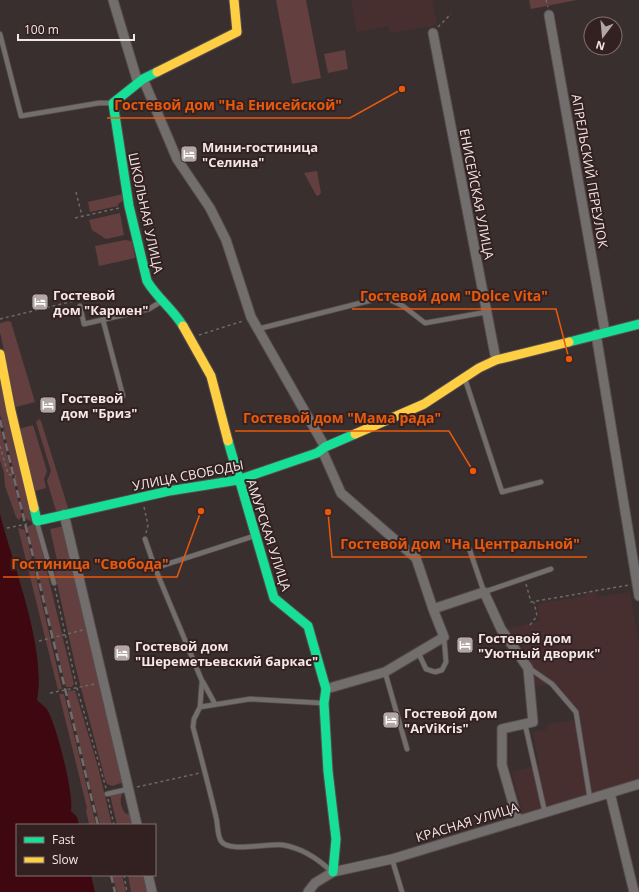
<svg xmlns="http://www.w3.org/2000/svg" width="639" height="892" font-family="'Open Sans',sans-serif">
	<style>
		.built { fill: #472f2f }
		.green { fill: #633f3f }
		.water { fill: #3f0810 }
		.lines { fill: none; stroke-linecap: round; stroke-linejoin: round }
		.lane-casing { stroke: #574d4d; stroke-width: 6 }
		.street-casing { stroke: #574d4d; stroke-width: 11 }
		.fast-casing { stroke: #574d4d; stroke-width: 11 }
		.slow-casing { stroke: #574d4d; stroke-width: 11 }
		.path { stroke: #6e6868; stroke-width: 1.5; stroke-dasharray: 3 3; stroke-linecap: butt }
		.lane { stroke: #736e6e; stroke-width: 4.5 }
		.street { stroke: #736e6e; stroke-width: 9 }
		.fast { stroke: #16e098; stroke-width: 9 }
		.slow { stroke: #ffcf43; stroke-width: 9 }
		.rail { stroke: #726b6b; stroke-width: 2.5; stroke-dasharray: 8 4; stroke-linecap: butt }
		.labels { text-anchor: middle; stroke-width: 4; stroke-linejoin: round; paint-order: stroke }
		.poi-label { font-size: 13px; font-weight: bold; fill: #f3e6e6; stroke: #332121; text-anchor: start }
		.street-label { font-size: 13px; fill: #f3e6e6; stroke: #332121 }
		.leader { fill: none; stroke: #e8590c; stroke-width: 1.5 }
		.callout-dot { fill: #e8590c; stroke: #332121; stroke-width: 1.5 }
		.callout-label { font-size: 14px; text-anchor: middle; font-weight: bold; fill: #e8590c; stroke: #332121; stroke-width: 4; stroke-linejoin: round; paint-order: stroke }
	</style>
	<rect width="100%" height="100%" fill="#3a2f2f"/>
	<path class="built" d="M 351,0 L 432,0 L 437,25 L 390,33 L 388,26 L 357,32 Z
		M 596,591 L 597,597 L 630,592 L 639,645 L 639,779 L 523,814 L 512,772 L 539,765 L 533,732 L 547,730 L 548,724 L 576,720 L 576,715 L 549,685 L 535,686 L 521,640 L 516,641 L 514,633 L 510,634 L 509,629 L 540,621 L 537,604 L 586,596 L 586,593 Z"/>
	<path class="green" d="M 276,0 L 306,0 L 321,78 L 292,84 Z
		M 529,0 L 577,0 L 531,9 Z
		M 345,50 L 348,69 L 328,73 L 324,54 Z
		M 317,171 L 321,193 L 318,196 L 316,195 L 304,173 Z
		M 123,194 L 124,200 L 118,204 L 118,206 L 90,212 L 88,202 Z
		M 120,213 L 124,235 L 106,239 L 92,230 L 89,220 Z
		M 125,240 L 132,241 L 135,258 L 99,266 L 95,246 Z
		M 8,321 L 11,322 L 35,402 L 16,407 L 0,332 L 0,323 Z
		M 0,379 L 34,520 L 30,521 L 25,518 L 0,414 Z
		M 39,419 L 41,421 L 69,511 L 57,514 L 47,481 L 51,471 L 36,422 Z
		M 33,425 L 47,471 L 44,479 L 46,488 L 32,492 L 19,429 Z
		M 0,427 L 22,516 L 19,520 L 16,517 L 5,486 L 4,473 L 0,460 Z
		M 33,524 L 36,526 L 74,684 L 72,687 L 66,687 L 27,527 Z
		M 64,526 L 124,782 L 112,786 L 107,784 L 105,779 L 76,669 L 53,565 L 57,560 L 50,529 Z
		M 18,528 L 25,530 L 62,689 L 58,690 Z
		M 75,690 L 98,767 L 112,825 L 100,825 L 67,694 L 68,691 Z
		M 59,694 L 64,694 L 96,825 L 89,824 L 86,811 L 87,808 Z
		M 123,792 C 119,800 120,807 126,814 L 132,813 L 134,825 L 117,825 L 110,795 Z
		M 112,875 L 122,875 L 126,892 L 117,892 Z
		M 128,875 L 146,875 L 149,892 L 131,892 Z"/>
	<path class="water" d="M 0,514 C 13,565 47,650 37,700 C 41,704 45,706 48,711 C 57,728 74,793 71,811 L 77,817 L 79,825 L 17,825 L 17,875 L 91,875 L 95,892 L 0,892 Z"/>
	<g class="lines">
		<g class="lane-casing">
			<path id="lane" d="M 0,34 L 21,116 L 99,103 L 113,103
				M 80,306 L 84,324 L 149,309 L 162,301
				M 103,320 L 123,396
				M 258,329 L 384,297 L 403,306 L 425,323 L 487,312
				M 465,379 L 502,492 L 541,482
				M 37,523 L 54,583
				M 145,539 L 155,568 L 202,681 L 200,707 L 194,719 L 193,727 C 201,757 209,787 216,817 C 218,824 217,835 221,841 C 228,853 269,843 283,845 C 302,848 317,858 331,871
				M 469,548 L 484,592 L 551,569
				M 155,568 L 254,536
				M 418,652 L 426,669 L 435,672 L 442,670 L 446,662 L 444,637
				M 529,668 L 552,684 L 576,712 L 590,799
				M 385,672 L 407,749
				M 203,682 L 215,704
				M 200,707 L 250,699 L 322,703
				M 525,724 L 545,813
				M 107,794 L 129,789
				M 392,859 L 402,892"/>
		</g>
		<g class="street-casing">
			<path id="street" d="M 113,0 L 138,83
				M 549,15 L 605,332
				M 433,33 L 496,360
				M 143,79 L 177,159 L 210,208 L 226,240 L 251,317 L 325,447
				M 596,334 L 639,596
				M 322,450 L 341,493 L 416,558 L 433,609 L 484,592 L 501,629 L 528,668 L 533,722 L 502,729 L 502,765 L 518,821
				M 64,514 L 137,825
				M 326,689 L 385,672 L 444,637 L 433,609
				M 610,793 L 634,892
				M 148,875 L 152,892
				M 308,892 L 315,883 L 333,872 L 392,859 L 639,784"/>
		</g>
		<g class="fast-casing">
			<path id="fast" d="M 157,72 L 143,79 L 113,103 L 129,206 L 147,281 C 157,298 173,309 183,326
				M 569,342 L 639,324
				M 228,441 L 274,598 L 308,626 L 326,689 L 324,703 L 328,771 L 336,839 L 333,872
				M 34,508 L 37,521 L 169,491 L 238,480 L 317,453 L 325,447 L 355,434"/>
		</g>
		<g class="slow-casing">
			<path id="slow" d="M 157,72 L 237,32 L 234,0
				M 183,326 L 211,376 L 228,441
				M 0,354 L 11,411 L 34,508
				M 355,434 L 424,404 L 479,368 L 496,360 L 569,342"/>
		</g>
		<path class="path" d="M 546,0 L 548,7
			M 438,27 L 451,14
			M 76,192 L 82,216
			M 75,218 L 119,208
			M 0,319 L 78,300
			M 199,335 L 243,321
			M 0,446 L 8,474 L 16,477
			M 144,507 L 148,525 L 146,533
			M 7,528 L 27,524
			M 526,584 L 531,602 L 629,585
			M 55,588 L 77,688 L 106,788
			M 530,625 L 537,616 L 534,602
			M 39,641 L 83,630
			M 50,693 L 95,684
			M 137,787 L 200,773
			M 108,799 L 114,825
			M 124,875 L 127,892"/>
		<use href="#lane" class="lane"/>
		<use href="#street" class="street"/>
		<use href="#fast" class="fast"/>
		<use href="#slow" class="slow"/>
		<path class="rail" d="M 0,420 L 98,825
			M 111,875 L 115,892"/>
	</g>
	<defs>
		<g id="hotel-square" transform="scale(0.9)"><rect x="-9" y="-9" width="18" height="18" rx="4" fill="#b2a6a6" stroke="#332121"/><path d="M-6-4.5h1.5V1H6V5H4.5V3h-9V5H-6ZM-4 0a1.8 1.8 0 1 1 3.6 0ZM.5 0V-2.5h3Q6-2.5 6 0Z" fill="#fff"/></g>
	</defs>
	<g fill-rule="evenodd">
		<use href="#hotel-square" x="189" y="154"/>
		<use href="#hotel-square" x="40" y="302"/>
		<use href="#hotel-square" x="48" y="405"/>
		<use href="#hotel-square" x="465" y="645"/>
		<use href="#hotel-square" x="122" y="653"/>
		<use href="#hotel-square" x="391" y="720"/>
	</g>
	<g class="labels">
		<g class="poi-label">
			<text x="202" y="152">Мини-гостиница<tspan x="202" dy="15">"Селина"</tspan></text>
			<text x="53" y="300">Гостевой<tspan x="53" dy="15">дом "Кармен"</tspan></text>
			<text x="61" y="403">Гостевой<tspan x="61" dy="15">дом "Бриз"</tspan></text>
			<text x="478" y="643">Гостевой дом<tspan x="478" dy="15">"Уютный дворик"</tspan></text>
			<text x="135" y="651">Гостевой дом<tspan x="135" dy="15">"Шереметьевский баркас"</tspan></text>
			<text x="404" y="718">Гостевой дом<tspan x="404" dy="15">"ArViKris"</tspan></text>
		</g>
		<g class="street-label">
			<text transform="translate(590 171) rotate(80)" y="5">АПРЕЛЬСКИЙ ПЕРЕУЛОК</text>
			<text transform="translate(477 194) rotate(79)" y="5">ЕНИСЕЙСКАЯ УЛИЦА</text>
			<text transform="translate(146 213) rotate(78)" y="5">ШКОЛЬНАЯ УЛИЦА</text>
			<text transform="translate(188 475) rotate(-11)" y="5">УЛИЦА СВОБОДЫ</text>
			<text transform="translate(269 535) rotate(72)" y="5">АМУРСКАЯ УЛИЦА</text>
			<text transform="translate(467 822) rotate(-17)" y="5">КРАСНАЯ УЛИЦА</text>
		</g>
	</g>
	<path class="leader" d="M402 89L350 118H107M569 359L556 309H352M473 471L449 431H235M328 512L332 557H587M201 511L177 577H3"/>
	<g class="callout-dot">
		<circle cx="402" cy="89" r="4"/>
		<circle cx="569" cy="359" r="4"/>
		<circle cx="473" cy="471" r="4"/>
		<circle cx="328" cy="512" r="4"/>
		<circle cx="201" cy="511" r="4"/>
	</g>
	<g class="callout-label">
		<text x="228" y="110">Гостевой дом "На Енисейской"</text>
		<text x="454" y="301">Гостевой дом "Dolce Vita"</text>
		<text x="342" y="423">Гостевой дом "Мама рада"</text>
		<text x="460" y="549">Гостевой дом "На Центральной"</text>
		<text x="90" y="569">Гостиница "Свобода"</text>
	</g>
	<rect x="16" y="824" width="140" height="52" fill="#332121" stroke="#807070"/>
	<rect x="24" y="837" width="20" height="6" fill="#16e098" stroke="#807070"/>
	<text x="52" y="844" font-size="12" fill="#f3e6e6">Fast</text>
	<rect x="24" y="857" width="20" height="6" fill="#ffcf43" stroke="#807070"/>
	<text x="52" y="864" font-size="12" fill="#f3e6e6">Slow</text>
	<g transform="translate(603 36) rotate(196)"><circle r="19" fill="#332121" stroke="#807070"/>
	<path d="M0-3L7 15L0 10L-7 15Z" fill="#b2a6a6"/>
	<text y="-6" font-size="11" font-weight="bold" text-anchor="middle" fill="#f3e6e6">N</text>
	</g>
	<path d="M18 34v6h116v-6" fill="none" stroke="#f3e6e6" stroke-width="2"/>
	<text x="24" y="34" font-size="12" fill="#f3e6e6" stroke="#332121" stroke-width="3" paint-order="stroke">100 m</text>
</svg>
